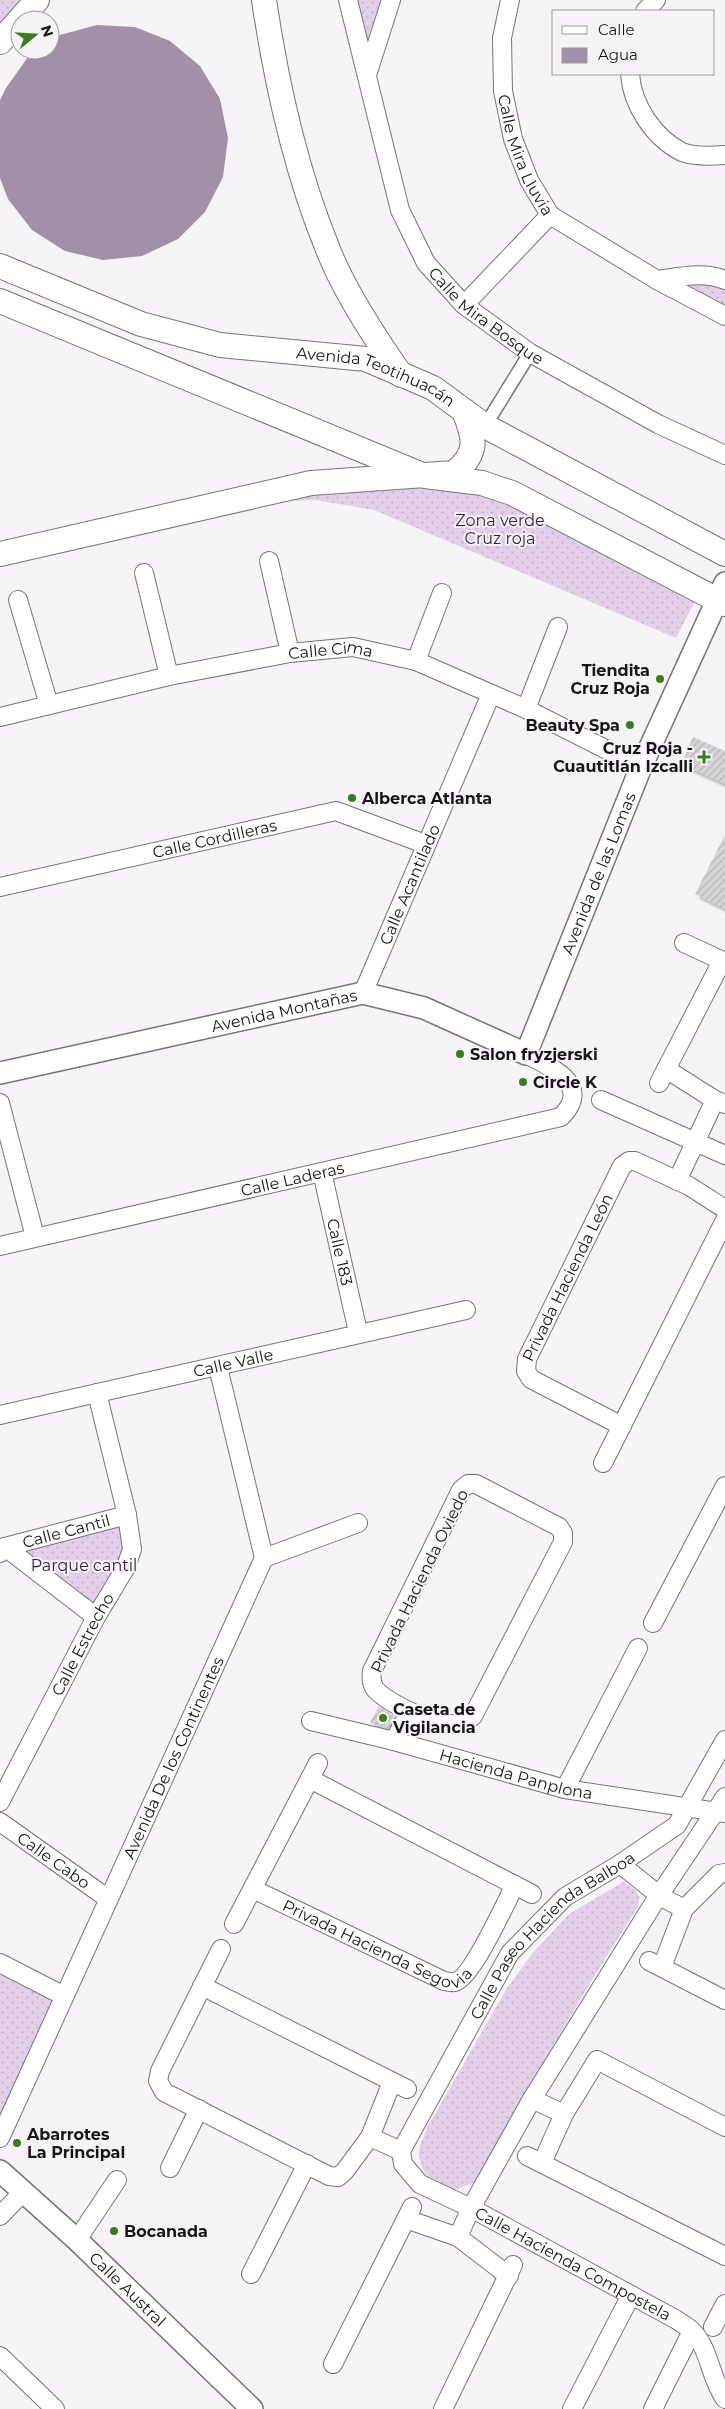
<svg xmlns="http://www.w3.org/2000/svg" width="725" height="2409" font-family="Montserrat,sans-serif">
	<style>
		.grass { fill: url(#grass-dots) }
		.water { fill: #a28fa8 }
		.building { fill: url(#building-hatch); filter: url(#shadow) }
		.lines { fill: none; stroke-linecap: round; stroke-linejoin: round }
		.pedestrian-casing { stroke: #787479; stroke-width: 15 }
		.minor-casing { stroke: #787479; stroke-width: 20 }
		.tertiary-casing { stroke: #787479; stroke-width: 24 }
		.secondary-casing { stroke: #787479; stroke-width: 26 }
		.pedestrian { stroke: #fff; stroke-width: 12 }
		.minor { stroke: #fff; stroke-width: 18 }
		.tertiary { stroke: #fff; stroke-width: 21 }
		.secondary { stroke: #fff; stroke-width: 24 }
		.poi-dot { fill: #397d20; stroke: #f8f3f9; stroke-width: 2 }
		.labels { text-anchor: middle; stroke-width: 4; stroke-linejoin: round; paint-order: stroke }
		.street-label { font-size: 16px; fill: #171517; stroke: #f8f3f9 }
		.park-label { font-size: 16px; fill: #381c40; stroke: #f8f3f9 }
		.poi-label { font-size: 16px; font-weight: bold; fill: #171517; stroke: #f8f3f9; text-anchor: start }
	</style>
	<defs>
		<pattern id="grass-dots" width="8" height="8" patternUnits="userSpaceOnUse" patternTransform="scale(1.25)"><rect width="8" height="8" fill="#e4cfea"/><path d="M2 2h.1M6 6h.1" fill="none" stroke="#c3b1c8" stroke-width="1.8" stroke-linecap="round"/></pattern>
		<pattern id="building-hatch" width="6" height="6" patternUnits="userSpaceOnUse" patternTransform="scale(1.25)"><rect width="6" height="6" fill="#d8d3d9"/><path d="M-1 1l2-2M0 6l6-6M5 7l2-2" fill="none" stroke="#b9b4ba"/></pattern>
		<filter id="shadow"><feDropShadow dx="4.5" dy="4.5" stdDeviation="1" flood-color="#0004"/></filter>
	</defs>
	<rect width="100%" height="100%" fill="#f8f3f9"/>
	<path class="grass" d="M 0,0 L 34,0 L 0,39 Z
		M 353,0 L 385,0 L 369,47 L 362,31 Z
		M 667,282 L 725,283 L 725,312 Z
		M 425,476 L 512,499 L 697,597 L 676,638 L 374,510 L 316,500 L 289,501 L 292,498 Z
		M 124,1523 L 126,1548 L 95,1612 L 16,1551 Z
		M 623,1882 L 633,1888 L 640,1897 L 637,1908 L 585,1991 L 475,2182 C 467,2185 456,2191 448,2190 C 432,2187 417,2166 419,2151 C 420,2143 425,2135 427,2128 L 507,1988 L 532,1954 L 569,1914 Z
		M 0,1969 L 60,2000 L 0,2128 Z"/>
	<path class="water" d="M 97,25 L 135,27 L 170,41 L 200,66 L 220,99 L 228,138 L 223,177 L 205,212 L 178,239 L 142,256 L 103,260 L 65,251 L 32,230 L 8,199 L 0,178 L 0,100 L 6,88 L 28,57 L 39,50 L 50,50 L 50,42 L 60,35 Z"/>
	<path class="building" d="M 693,737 L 725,751 L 725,784 L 681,764 Z
		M 725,835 L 725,909 L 695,894 Z
		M 379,1706 L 395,1716 L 388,1729 L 370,1723 Z"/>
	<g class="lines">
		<g class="pedestrian-casing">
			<path id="pedestrian" d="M 485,426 L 530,353"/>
		</g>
		<g class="minor-casing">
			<g id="minor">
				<path id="s1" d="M 348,0 L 400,210 L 426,263 L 464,305 L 530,353 L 658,424 L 725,455"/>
				<path id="s2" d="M 510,0 L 502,38 L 503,91 L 513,139 L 529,180 L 550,215 L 657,280 L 725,316"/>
				<path d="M 645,11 L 656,0"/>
				<path d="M 630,74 C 632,105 654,138 682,152 C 694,157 712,156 725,155"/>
				<path d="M 367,75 L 391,0"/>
				<path d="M 657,280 C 680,277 703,271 725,280"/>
				<path d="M 464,305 L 550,215"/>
				<path d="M 269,561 L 290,653"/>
				<path d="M 144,573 L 169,676"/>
				<path d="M 18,600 L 49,705"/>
				<path d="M 416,661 L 442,593"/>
				<path d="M 526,709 L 558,627"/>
				<path id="s3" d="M 0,717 L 169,676 L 290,653 L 353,647 L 416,661 L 526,709 L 641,767"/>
				<path id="s4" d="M 0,887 L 336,811 L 425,844"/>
				<path d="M 684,943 L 725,962"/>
				<path id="s5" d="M 363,993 L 491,694"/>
				<path d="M 666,1069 L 715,1100 L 725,1104"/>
				<path d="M 659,1083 L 722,961"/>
				<path d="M 601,1100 L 725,1155"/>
				<path d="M 0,1103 L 35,1237"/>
				<path id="s6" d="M 322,1172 L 358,1332"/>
				<path d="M 677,1181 L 715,1100"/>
				<path id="s7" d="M 0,1246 L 561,1117 C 593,1085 551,1067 526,1054"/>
				<path id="s8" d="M 0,1415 L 466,1310"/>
				<path id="s9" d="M 622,1426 L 531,1379 L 526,1371 L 527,1359 L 622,1166 L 629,1161 L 635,1161 L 689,1186 L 725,1209"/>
				<path d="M 603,1463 L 725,1220"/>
				<path d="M 468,1484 L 476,1484 L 559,1527 L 563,1533 L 563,1542 L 473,1716 C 470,1718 467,1722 464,1723 C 443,1730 389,1705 375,1689 C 371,1683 371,1677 372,1671 L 461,1490 Z"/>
				<path d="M 5,1547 L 96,1617"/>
				<path id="s10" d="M 0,1553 L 5,1547 L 127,1515"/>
				<path d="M 264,1558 L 358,1523"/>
				<path d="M 653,1623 L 725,1486"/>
				<path id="s11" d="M 311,1721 L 394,1741 L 565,1789 L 725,1813"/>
				<path d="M 394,1741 L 409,1713"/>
				<path d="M 310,1779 L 532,1894"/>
				<path d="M 565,1789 L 638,1648"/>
				<path id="s12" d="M 0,1802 L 96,1617 L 126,1567 L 132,1549 L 127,1515 L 97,1393"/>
				<path id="s13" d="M 0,1822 L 107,1898"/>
				<path d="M 620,1864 L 660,1896 L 684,1909"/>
				<path id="s14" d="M 253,1889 L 444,1981 C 447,1981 452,1983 455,1982 C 472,1978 506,1902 515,1885"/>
				<path d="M 234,1924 L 318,1763"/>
				<path d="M 221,1949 L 160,2071 L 158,2081 L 164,2092 L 329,2176 L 338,2177 L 344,2172 L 370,2137 L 392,2082"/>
				<path d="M 649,1961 L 725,2000"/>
				<path d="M 0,1963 L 64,1996"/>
				<path d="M 662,1967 L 684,1909 L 719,1874 L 725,1873"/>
				<path d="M 202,1986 L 407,2089"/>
				<path d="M 532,2099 L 564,2114"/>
				<path d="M 370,2137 L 401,2151"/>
				<path id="s15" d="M 0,2138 L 264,1558 L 218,1367"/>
				<path id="s16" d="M 401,2151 L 510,1953 L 565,1897 L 620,1864 L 677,1825 L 725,1740"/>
				<path id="s17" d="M 401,2151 L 403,2164 L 420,2184 L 471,2208 L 677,2320 C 682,2324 689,2327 693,2332 C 710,2350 710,2378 725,2399"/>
				<path d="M 527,2156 L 725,2256"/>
				<path d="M 542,2163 L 564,2114 L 597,2060 L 725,2127"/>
				<path d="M 170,2168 L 199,2109"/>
				<path d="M 0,2216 L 24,2191"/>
				<path d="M 406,2219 L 458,2237 L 509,2276"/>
				<path d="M 458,2237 L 471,2208 L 532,2099 L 652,1906 L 725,1797"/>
				<path d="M 77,2240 L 117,2180"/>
				<path d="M 251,2274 L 307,2164"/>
				<path d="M 713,2327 L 725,2304"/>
				<path d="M 0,2356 L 55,2409"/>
				<path d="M 333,2364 L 412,2207"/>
				<path d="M 443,2409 L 513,2265"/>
				<path d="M 572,2409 L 631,2295"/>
				<path d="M 653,2409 L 692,2331"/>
			</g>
		</g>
		<g class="tertiary-casing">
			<g id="tertiary">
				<path id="s18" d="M 0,1073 L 363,993 L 424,1008 L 526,1054 L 641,767 L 725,583"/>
				<path id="s19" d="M 0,2171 L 77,2240 L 252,2409"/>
			</g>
		</g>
		<g class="secondary-casing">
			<g id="secondary">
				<path d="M 264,0 C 276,81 296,171 327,247 C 343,289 375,338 401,375"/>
				<path d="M 0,42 L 37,0"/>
				<path id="s20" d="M 0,266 L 141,324 L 220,345 L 366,359 L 433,388 L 485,426 L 725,554"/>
				<path d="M 0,301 L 425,476 L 482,483 L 512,493 L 725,604"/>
				<path d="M 0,554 L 311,483 L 454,473 C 479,453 475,438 464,411"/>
			</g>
		</g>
		<use href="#pedestrian" class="pedestrian"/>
		<use href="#minor" class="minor"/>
		<use href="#tertiary" class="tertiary"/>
		<use href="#secondary" class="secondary"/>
	</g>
	<g class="poi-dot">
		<circle cx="660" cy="679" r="5"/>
		<circle cx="630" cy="725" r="5"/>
		<path d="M701.5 749.5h5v5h5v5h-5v5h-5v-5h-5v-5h5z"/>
		<circle cx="352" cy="798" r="5"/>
		<circle cx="460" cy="1054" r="5"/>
		<circle cx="523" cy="1082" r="5"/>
		<circle cx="383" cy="1718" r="5"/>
		<circle cx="17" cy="2143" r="5"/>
		<circle cx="114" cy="2231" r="5"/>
	</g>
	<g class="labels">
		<g class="street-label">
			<text dy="6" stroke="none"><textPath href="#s2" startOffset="160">Calle Mira Lluvia</textPath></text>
			<text dy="6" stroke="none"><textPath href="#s1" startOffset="356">Calle Mira Bosque</textPath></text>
			<text dy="6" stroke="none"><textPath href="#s20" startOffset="395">Avenida Teotihuacán</textPath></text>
			<text dy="6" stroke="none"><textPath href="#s3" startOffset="338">Calle Cima</textPath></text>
			<text dy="6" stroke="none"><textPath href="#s4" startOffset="220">Calle Cordilleras</textPath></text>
			<text dy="6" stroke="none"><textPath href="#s18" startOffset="741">Avenida de las Lomas</textPath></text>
			<text dy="6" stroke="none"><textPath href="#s5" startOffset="118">Calle Acantilado</textPath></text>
			<text dy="6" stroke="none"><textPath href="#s18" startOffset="291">Avenida Montañas</textPath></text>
			<text dy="6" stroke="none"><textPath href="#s7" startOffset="300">Calle Laderas</textPath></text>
			<text dy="6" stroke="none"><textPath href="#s6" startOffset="82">Calle 183</textPath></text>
			<text dy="6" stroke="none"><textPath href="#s9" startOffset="215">Privada Hacienda León</textPath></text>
			<text dy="6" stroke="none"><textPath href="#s8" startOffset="239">Calle Valle</textPath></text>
			<text dy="6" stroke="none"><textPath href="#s10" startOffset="71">Calle Cantil</textPath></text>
			<text transform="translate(419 1581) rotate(-64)" y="6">Privada Hacienda Oviedo</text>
			<text dy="6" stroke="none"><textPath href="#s12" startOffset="178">Calle Estrecho</textPath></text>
			<text dy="6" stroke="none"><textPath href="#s15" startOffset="418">Avenida De los Continentes</textPath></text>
			<text dy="6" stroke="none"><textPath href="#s11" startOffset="212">Hacienda Panplona</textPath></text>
			<text dy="6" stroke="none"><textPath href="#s13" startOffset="66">Calle Cabo</textPath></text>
			<text dy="6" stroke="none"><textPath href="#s14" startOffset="138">Privada Hacienda Segovia</textPath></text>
			<text dy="6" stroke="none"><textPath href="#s16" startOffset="268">Calle Paseo Hacienda Balboa</textPath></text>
			<text dy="6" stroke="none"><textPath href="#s17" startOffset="212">Calle Hacienda Compostela</textPath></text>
			<text dy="6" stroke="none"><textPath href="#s19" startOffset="174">Calle Austral</textPath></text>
		</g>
		<g class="park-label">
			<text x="500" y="526">Zona verde<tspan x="500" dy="18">Cruz roja</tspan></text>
			<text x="84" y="1571">Parque cantil</text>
		</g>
		<g class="poi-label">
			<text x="650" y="676" text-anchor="end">Tiendita<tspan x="650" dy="18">Cruz Roja</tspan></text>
			<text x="620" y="731" text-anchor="end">Beauty Spa</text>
			<text x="693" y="754" text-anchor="end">Cruz Roja -<tspan x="693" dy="18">Cuautitlán Izcalli</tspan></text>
			<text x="362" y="804">Alberca Atlanta</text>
			<text x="470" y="1060">Salon fryzjerski</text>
			<text x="533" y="1088">Circle K</text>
			<text x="393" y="1715">Caseta de<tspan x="393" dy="18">Vigilancia</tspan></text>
			<text x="27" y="2140">Abarrotes<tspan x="27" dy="18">La Principal</tspan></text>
			<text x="124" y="2237">Bocanada</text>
		</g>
	</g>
	<rect x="552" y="10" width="162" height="65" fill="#f8f3f9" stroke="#9e9a9f"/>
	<rect x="562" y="26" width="25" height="8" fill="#ffffff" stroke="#9e9a9f"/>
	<text x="598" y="35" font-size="15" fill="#171517">Calle</text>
	<rect x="562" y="48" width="25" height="15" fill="#a28fa8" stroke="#9e9a9f"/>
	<text x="598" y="60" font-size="15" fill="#171517">Agua</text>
	<g transform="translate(35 35) rotate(72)"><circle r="24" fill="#f8f3f9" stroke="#9e9a9f"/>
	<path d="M0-4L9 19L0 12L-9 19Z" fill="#397d20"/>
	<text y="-8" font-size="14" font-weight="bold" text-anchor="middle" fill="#171517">N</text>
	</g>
</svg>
